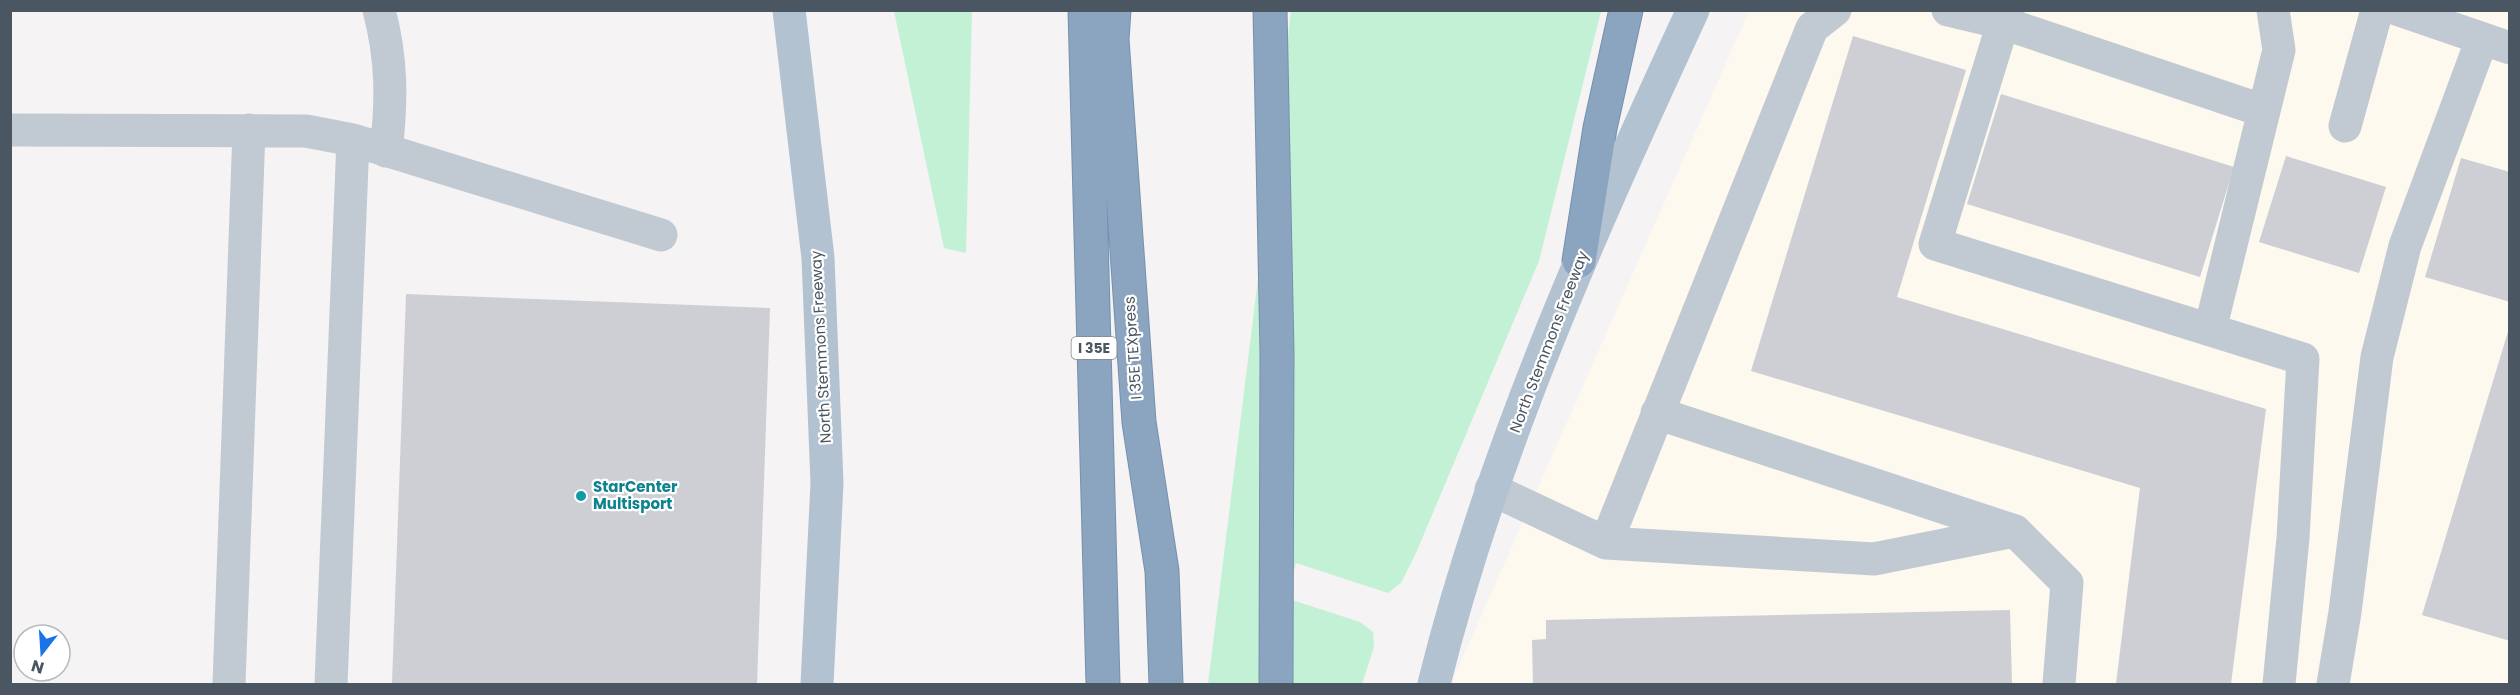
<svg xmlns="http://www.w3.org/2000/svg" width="2520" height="695" font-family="Poppins,sans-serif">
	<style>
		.commercial { fill: #fdf9ef }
		.green { fill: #c3f1d5 }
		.building { fill: #cdcfd5 }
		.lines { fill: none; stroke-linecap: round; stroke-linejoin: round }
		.highway-casing { stroke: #7690ad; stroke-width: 35 }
		.minor { stroke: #c1cad2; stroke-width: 33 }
		.major { stroke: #b3c2d1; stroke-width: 33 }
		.highway { stroke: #8ba5c1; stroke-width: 33 }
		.culture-dot { fill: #0f9aa8; stroke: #fff; stroke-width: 2 }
		.labels { text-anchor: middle; stroke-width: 4.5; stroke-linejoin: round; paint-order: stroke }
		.shield { fill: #fff; stroke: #808990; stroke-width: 1.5 }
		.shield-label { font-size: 14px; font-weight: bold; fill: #4a5661 }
		.street-label { font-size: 15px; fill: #4a5661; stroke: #fff }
		.culture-label { font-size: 15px; font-weight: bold; fill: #0d838f; stroke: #fff; text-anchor: start }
	</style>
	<rect width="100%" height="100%" fill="#f5f3f3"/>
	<path class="commercial" d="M 1749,11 L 2509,11 L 2509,684 L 1451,684 Z"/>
	<path class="green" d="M 894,11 L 972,11 L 966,253 L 944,248 Z
		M 1291,11 L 1601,11 L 1539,261 L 1416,553 L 1401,583 L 1388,593 L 1296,563 L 1286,598 L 1360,622 L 1373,632 L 1374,647 L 1362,684 L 1208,684 Z"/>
	<path class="building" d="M 1853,36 L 1966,70 L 1897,297 L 2266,409 L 2231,684 L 2116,684 L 2140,488 L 1751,371 Z
		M 2001,94 L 2234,167 L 2200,277 L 1967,204 Z
		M 2286,156 L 2386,187 L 2359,273 L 2259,242 Z
		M 2461,158 L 2510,172 L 2510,302 L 2425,277 Z
		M 406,294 L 770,308 L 757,684 L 392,684 Z
		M 2510,325 L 2510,641 L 2422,615 Z
		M 2010,610 L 2012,684 L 1533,684 L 1532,640 L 1546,639 L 1546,620 Z"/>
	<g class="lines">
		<g class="highway-casing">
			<path id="highway" d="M 1085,10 L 1103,684
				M 1114,10 L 1112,39 L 1139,422 L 1162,571 L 1166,684
				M 1270,10 L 1277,352 L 1276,684
				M 1579,261 L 1600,128 L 1626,10"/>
		</g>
		<path class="minor" d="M 379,10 C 392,59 392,101 386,151
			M 1948,10 L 2003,23 L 2008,10
			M 2399,10 L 2510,48
			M 2264,111 L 2003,23 L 1935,244 L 2303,359 L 2293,538 L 2279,684
			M 2345,126 L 2377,10
			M 10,130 L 306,131 L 353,140 L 661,235
			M 2210,330 L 2279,50 L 2273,10
			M 1657,413 L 2015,531 L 2067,583 L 2059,684
			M 1491,489 L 1606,543 L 1812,28 L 1835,10
			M 1606,543 L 1874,559 L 2014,531
			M 229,684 L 249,130
			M 331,684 L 353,140
			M 2333,684 L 2345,612 L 2377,357 L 2405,246 L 2482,39"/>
		<path class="major" d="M 789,10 L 818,258 L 827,483 L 817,684
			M 1434,684 C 1492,450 1592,229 1693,10"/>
		<use href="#highway" class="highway"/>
	</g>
	<circle class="culture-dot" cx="581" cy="496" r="6"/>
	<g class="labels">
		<rect class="shield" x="1071.5" y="337" width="45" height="22" rx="4.5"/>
		<g class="shield-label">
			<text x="1094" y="353">I 35E</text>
		</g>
		<g class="street-label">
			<text transform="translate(1549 342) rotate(-69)" y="5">North Stemmons Freeway</text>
			<text transform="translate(821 347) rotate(-93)" y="5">North Stemmons Freeway</text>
			<text transform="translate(1133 348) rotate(-94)" y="5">I 35E TEXpress</text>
		</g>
		<g class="culture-label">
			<text x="593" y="492">StarCenter<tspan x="593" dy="17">Multisport</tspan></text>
		</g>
	</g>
	<rect width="2520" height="695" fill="none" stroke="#4a5661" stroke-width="24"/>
	<g transform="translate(42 653) rotate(197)"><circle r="28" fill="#ffffff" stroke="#b7bbc0" stroke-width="1.5"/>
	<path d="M0-4.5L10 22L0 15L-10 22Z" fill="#1a73e8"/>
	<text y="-9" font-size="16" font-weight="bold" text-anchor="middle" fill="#4a5661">N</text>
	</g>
</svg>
